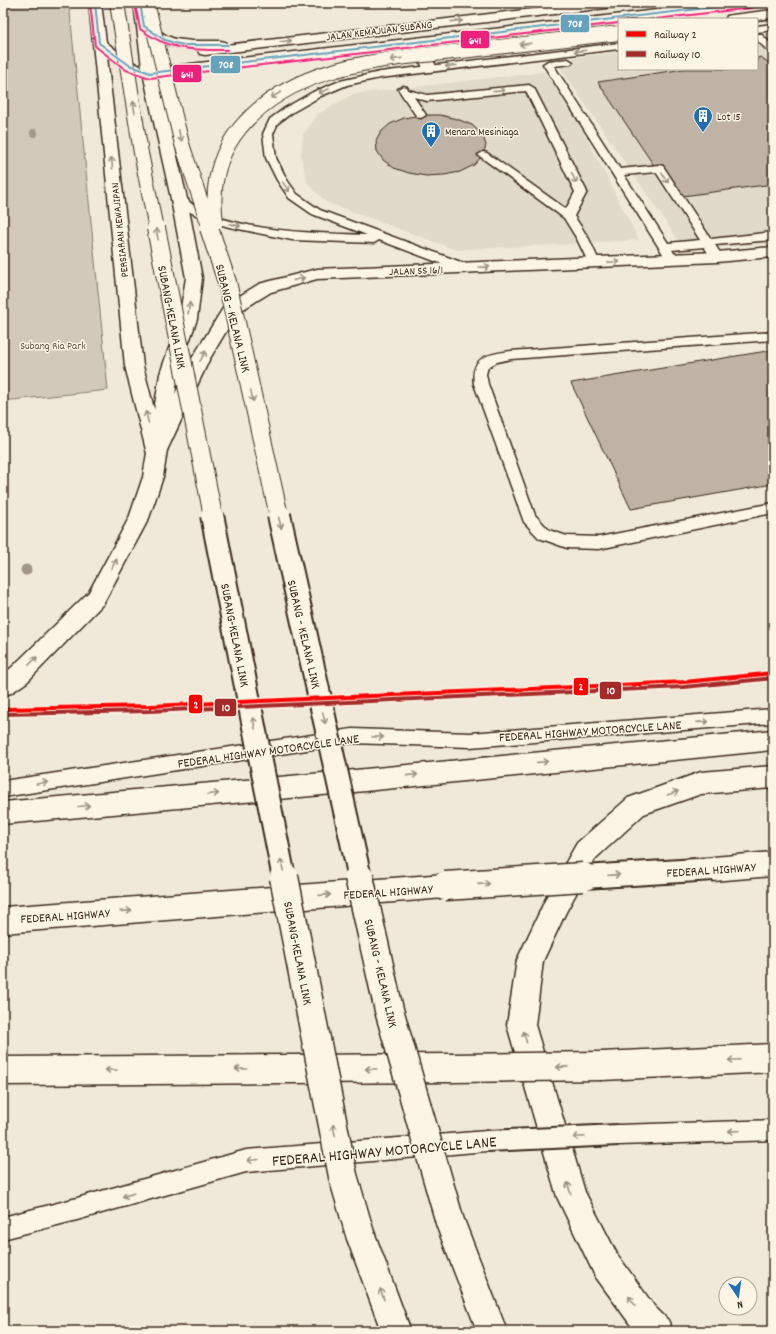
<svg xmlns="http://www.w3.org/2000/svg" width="776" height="1334" font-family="Dekko,sans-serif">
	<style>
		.built { fill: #e1d9c9 }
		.green { fill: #d2c9ba; stroke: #867a6c }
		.building { fill: #beb3a4; stroke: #3b2a1e }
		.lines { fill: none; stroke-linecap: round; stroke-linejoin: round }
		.lane-casing { stroke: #3b2a1e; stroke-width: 3 }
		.secondary-casing { stroke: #3b2a1e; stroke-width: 3 }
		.primary-casing { stroke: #3b2a1e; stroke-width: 3 }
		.highway-casing { stroke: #3b2a1e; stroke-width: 3 }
		.lane { fill: #fcf5e5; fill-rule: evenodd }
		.secondary { fill: #fcf5e5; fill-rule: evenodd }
		.primary { fill: #fcf5e5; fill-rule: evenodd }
		.highway { fill: #fcf5e5; fill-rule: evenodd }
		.lane-bridge-casing { stroke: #3b2a1e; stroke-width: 24; stroke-linecap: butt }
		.primary-bridge-far3-casing { stroke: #3b2a1e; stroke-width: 16; stroke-linecap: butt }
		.primary-bridge-far2-casing { stroke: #3b2a1e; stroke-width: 20; stroke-linecap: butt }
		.primary-bridge-far1-casing { stroke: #3b2a1e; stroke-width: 26; stroke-linecap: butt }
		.primary-bridge-casing { stroke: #3b2a1e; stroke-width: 31; stroke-linecap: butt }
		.highway-bridge-far1-casing { stroke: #3b2a1e; stroke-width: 26; stroke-linecap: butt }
		.highway-bridge-casing { stroke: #3b2a1e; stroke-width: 31; stroke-linecap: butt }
		.lane-bridge { stroke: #fcf5e5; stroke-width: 20 }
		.primary-bridge-far3 { stroke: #fcf5e5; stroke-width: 14 }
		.primary-bridge-far2 { stroke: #fcf5e5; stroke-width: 18 }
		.primary-bridge-far1 { stroke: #fcf5e5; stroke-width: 22 }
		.primary-bridge { stroke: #fcf5e5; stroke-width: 28 }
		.highway-bridge-far1 { stroke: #fcf5e5; stroke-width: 22 }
		.highway-bridge { stroke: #fcf5e5; stroke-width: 28 }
		.bus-1-casing { stroke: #fcf5e5; stroke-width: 4 }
		.bus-2-casing { stroke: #fcf5e5; stroke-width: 4 }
		.bus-1 { stroke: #64a2bd; stroke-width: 2 }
		.bus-2 { stroke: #ed207b; stroke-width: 2 }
		.rail-1-casing { stroke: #fcf5e5; stroke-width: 7 }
		.rail-2-casing { stroke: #fcf5e5; stroke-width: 7 }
		.rail-1 { stroke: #f00; stroke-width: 4 }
		.rail-2 { stroke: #a52a2a; stroke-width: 4 }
		.tree { fill: #a19688 }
		.oneway { stroke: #9c9082 }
		.labels { text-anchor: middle; stroke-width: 3; stroke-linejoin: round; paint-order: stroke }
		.far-street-label { font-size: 11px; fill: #3b2a1e; stroke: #fcf5e5 }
		.far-poi-label { font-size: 11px; fill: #3b2a1e; stroke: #fcf5e5; text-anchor: start }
		.far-park-label { font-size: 11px; fill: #615245; stroke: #fcf5e5 }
		.street-label { font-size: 13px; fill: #3b2a1e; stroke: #fcf5e5 }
		.near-street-label { font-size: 16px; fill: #3b2a1e; stroke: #fcf5e5 }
		.line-badge { stroke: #fcf5e5; stroke-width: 1.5 }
		.badge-label { font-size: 11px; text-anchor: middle; font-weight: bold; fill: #fff }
	</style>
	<rect width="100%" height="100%" fill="#f0e9d9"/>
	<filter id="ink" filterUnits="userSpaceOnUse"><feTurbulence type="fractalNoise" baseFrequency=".025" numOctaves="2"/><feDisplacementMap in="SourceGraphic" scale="8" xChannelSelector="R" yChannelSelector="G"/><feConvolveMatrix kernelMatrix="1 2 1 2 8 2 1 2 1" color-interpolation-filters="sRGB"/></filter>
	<g filter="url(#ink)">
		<path class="built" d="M 773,33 L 773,243 L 685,250 L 555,60 L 619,52 L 619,69 L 757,69 L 757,35 Z
			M 552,71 L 639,240 L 456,250 L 326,202 L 308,184 L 301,156 L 303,135 L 318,114 L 353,94 Z"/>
		<path class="green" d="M 3,3 L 69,3 L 108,390 L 3,401 Z"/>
		<path class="building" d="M 761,57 L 773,66 L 773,184 L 675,197 L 598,82 L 684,69 L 757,69 L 757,58 Z
			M 421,115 L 440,115 L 457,119 L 472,125 L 482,134 L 486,145 L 483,155 L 474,165 L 460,172 L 444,175 L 426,176 L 409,173 L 394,168 L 383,160 L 377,151 L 376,141 L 381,132 L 390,124 L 404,118 Z
			M 773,350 L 773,484 L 631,509 L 571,383 Z"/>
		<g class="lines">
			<g class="lane-casing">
				<path id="lane" d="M 773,24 L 773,30 L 757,32 L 757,26 Z
					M 757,34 L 762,35 L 773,46 L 773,54 L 770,53 L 757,40 Z
					M 619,43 L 619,49 L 380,78 L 347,85 L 321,96 L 293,112 L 278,123 L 273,134 L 276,158 L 287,180 L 297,194 L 320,210 L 469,265 L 471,268 L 469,271 L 461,271 L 379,240 L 374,243 L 292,240 L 229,227 L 206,220 L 184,209 L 172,194 L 178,191 C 185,193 187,201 193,205 C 199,209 208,213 215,216 C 262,233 318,233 367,235 L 312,214 L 289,198 L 277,180 L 266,158 L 263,134 L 270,119 L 285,108 L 313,92 L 340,81 L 380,72 Z
					M 568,59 L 573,62 L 571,64 L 554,66 L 620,169 L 659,165 L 663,166 L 711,239 L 773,232 L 773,240 L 715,245 L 723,257 L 721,260 L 713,260 L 704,247 L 672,250 L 678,259 L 676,262 L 668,262 L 543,64 L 548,61 ZM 656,172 L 700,240 L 668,243 L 624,175 Z
					M 529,85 L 534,88 L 587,192 L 574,216 L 589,239 L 600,263 L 598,266 L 590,266 L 577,239 L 564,218 L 478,155 L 483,152 L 487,153 L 566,209 L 575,192 L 526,91 L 427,101 L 414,97 L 426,115 L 421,118 L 417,117 L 398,89 L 403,86 L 407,87 L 408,90 L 427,95 Z
					M 773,332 L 773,340 L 511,359 L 497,362 L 488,367 L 486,374 L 488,384 L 535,515 L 549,530 L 567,536 L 599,537 L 773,503 L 773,513 L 599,549 L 567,548 L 539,538 L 524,522 L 474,384 C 470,356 489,354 511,351 Z
					M 773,709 L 773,723 L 470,747 L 352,743 L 3,797 L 3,781 L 352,729 L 470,733 Z
					M 773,1120 L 773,1140 L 618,1145 L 611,1142 L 608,1135 L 611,1128 L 618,1125 Z
					M 487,1131 L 494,1134 L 497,1141 L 494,1148 L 487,1151 L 246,1172 L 77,1220 L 3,1239 L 3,1217 L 77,1198 L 246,1150 Z"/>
			</g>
			<g class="secondary-casing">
				<path id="secondary" d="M 89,3 L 101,3 L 106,42 L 127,59 L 142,67 L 134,3 L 146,3 L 149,24 L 167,36 L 175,39 L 192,41 L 220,41 L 225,42 L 226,45 L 583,3 L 621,3 L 619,6 L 615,7 L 205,55 L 200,54 L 198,51 L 200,49 C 183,49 166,47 151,37 L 156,68 L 718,3 L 756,3 L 754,6 L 750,7 L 646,19 L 619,19 L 619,22 L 425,45 L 437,68 L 435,71 L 425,71 L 423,68 L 413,46 L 150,77 L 131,71 L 107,57 L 143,366 L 159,428 L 191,360 L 225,305 L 259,284 L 317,269 L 717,252 L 773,247 L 773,257 L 717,262 L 317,279 L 271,292 L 237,313 L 209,360 L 163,459 L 156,461 L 149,459 L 147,454 L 125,366 Z"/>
			</g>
			<g class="primary-casing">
				<path id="primary" d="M 773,10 L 773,18 L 757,20 L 726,19 L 727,16 L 732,15 Z"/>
			</g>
			<g class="highway-casing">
				<path id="highway" d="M 150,69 L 155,70 L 157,73 L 186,194 L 202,278 L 197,319 L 178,374 L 163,477 L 149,518 L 103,604 L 27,682 L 11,693 L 3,696 L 3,674 L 11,668 L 89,592 L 129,518 L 143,477 L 160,374 L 179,319 L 186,278 L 170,194 L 143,73 L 145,70 Z
					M 773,730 L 773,750 L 355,792 L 3,824 L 3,802 L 355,770 Z
					M 773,766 L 773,788 L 701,794 L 644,814 L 595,859 L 566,912 L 543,961 L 535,1025 L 585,1192 L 617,1254 L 654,1306 L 668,1320 L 673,1331 L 635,1331 L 595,1276 L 557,1197 L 507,1025 L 517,960 L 548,894 L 577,843 L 628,798 L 701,772 Z
					M 773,852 L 773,876 L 713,881 L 704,877 L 701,869 L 704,861 L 713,857 Z
					M 445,874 L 454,877 L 458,886 L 454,895 L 445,898 L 3,933 L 3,907 Z
					M 773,1044 L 773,1072 L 601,1080 L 591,1076 L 587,1066 L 591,1056 L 601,1052 Z
					M 452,1054 L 462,1058 L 466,1068 L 462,1078 L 452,1082 L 3,1085 L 3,1057 Z"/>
			</g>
			<use href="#lane" class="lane"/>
			<use href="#secondary" class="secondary"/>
			<use href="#primary" class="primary"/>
			<use href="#highway" class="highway"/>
			<g class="lane-bridge-casing">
				<path id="lane-bridge" d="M 487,1141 L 618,1135"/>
			</g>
			<g class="primary-bridge-far3-casing">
				<path id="primary-bridge-far3" d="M 117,3 L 141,153 L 156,229
					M 147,3 L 182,144 L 210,229
					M 216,222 C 211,187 217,156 240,128 C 294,63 384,60 462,51 C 515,45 567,39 619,33"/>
			</g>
			<g class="primary-bridge-far2-casing">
				<path id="primary-bridge-far2" d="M 156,228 L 213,516
					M 209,228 L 227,282 L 279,516"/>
			</g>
			<g class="primary-bridge-far1-casing">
				<path id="primary-bridge-far1" d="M 212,515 L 284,878
					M 279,515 L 360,878"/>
			</g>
			<g class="primary-bridge-casing">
				<path id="primary-bridge" d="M 284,877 L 343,1176 L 360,1234 L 396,1331
					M 359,877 L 389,1010 L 450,1222 L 492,1331"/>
			</g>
			<g class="highway-bridge-far1-casing">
				<path id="highway-bridge-far1" d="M 568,878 L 713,869"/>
			</g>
			<g class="highway-bridge-casing">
				<path id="highway-bridge" d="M 445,886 L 583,877
					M 452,1068 L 601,1066"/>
			</g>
			<use href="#lane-bridge" class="lane-bridge"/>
			<use href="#primary-bridge-far3" class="primary-bridge-far3"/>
			<use href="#primary-bridge-far2" class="primary-bridge-far2"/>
			<use href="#primary-bridge-far1" class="primary-bridge-far1"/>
			<use href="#primary-bridge" class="primary-bridge"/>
			<use href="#highway-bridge-far1" class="highway-bridge-far1"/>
			<use href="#highway-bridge" class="highway-bridge"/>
			<g class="bus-1-casing">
				<path id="bus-1" d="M 95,3 L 99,43 L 129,65 L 150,73 L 750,3
					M 140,3 L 144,26 L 163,39 L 174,43 L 184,45 L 228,45"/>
			</g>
			<g class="bus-2-casing">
				<path id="bus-2" d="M 90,3 L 95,46 L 126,70 L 150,78 L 619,23
					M 135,4 L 140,29 C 169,51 194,50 228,50
					M 656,19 L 751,8"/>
			</g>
			<use href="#bus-1" class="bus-1"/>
			<use href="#bus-2" class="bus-2"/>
			<g class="rail-1-casing">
				<path id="rail-1" d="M 3,709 L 150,706 L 684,682 L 773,673"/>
			</g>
			<g class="rail-2-casing">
				<path id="rail-2" d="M 3,714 L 150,711 L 684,687 L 773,678"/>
			</g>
			<use href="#rail-1" class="rail-1"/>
			<use href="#rail-2" class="rail-2"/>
		</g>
		<g class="tree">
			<circle cx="34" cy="133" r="4"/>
			<circle cx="26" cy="570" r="5.5"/>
		</g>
		<defs><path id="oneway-shaft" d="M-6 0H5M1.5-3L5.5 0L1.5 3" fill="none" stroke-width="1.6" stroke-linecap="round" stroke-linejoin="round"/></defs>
		<g class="oneway">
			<use href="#oneway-shaft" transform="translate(457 21) rotate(-7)"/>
			<use href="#oneway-shaft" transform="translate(286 41) rotate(-7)"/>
			<use href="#oneway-shaft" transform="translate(525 44) rotate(173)"/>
			<use href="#oneway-shaft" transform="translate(580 51) rotate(173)"/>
			<use href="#oneway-shaft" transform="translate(396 59) rotate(173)"/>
			<use href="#oneway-shaft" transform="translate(451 66) rotate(174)"/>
			<use href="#oneway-shaft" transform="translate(324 91) rotate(159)"/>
			<use href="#oneway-shaft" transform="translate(499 91) rotate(-5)"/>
			<use href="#oneway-shaft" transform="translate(276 95) rotate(148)"/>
			<use href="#oneway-shaft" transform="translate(134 107) rotate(-98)"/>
			<use href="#oneway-shaft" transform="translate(180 136) rotate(76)"/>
			<use href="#oneway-shaft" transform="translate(112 163) rotate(-96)"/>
			<use href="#oneway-shaft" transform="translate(574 178) rotate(64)"/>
			<use href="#oneway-shaft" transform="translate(665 178) rotate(57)"/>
			<use href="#oneway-shaft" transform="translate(286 187) rotate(55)"/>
			<use href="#oneway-shaft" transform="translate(235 225) rotate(13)"/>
			<use href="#oneway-shaft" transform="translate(157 234) rotate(-101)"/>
			<use href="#oneway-shaft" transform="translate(614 262) rotate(-3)"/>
			<use href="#oneway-shaft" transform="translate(484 267) rotate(-2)"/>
			<use href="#oneway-shaft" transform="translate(299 279) rotate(-14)"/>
			<use href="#oneway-shaft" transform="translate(189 308) rotate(-81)"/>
			<use href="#oneway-shaft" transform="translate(203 356) rotate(-60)"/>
			<use href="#oneway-shaft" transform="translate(252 396) rotate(77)"/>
			<use href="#oneway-shaft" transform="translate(147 417) rotate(-104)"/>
			<use href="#oneway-shaft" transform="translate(280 523) rotate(77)"/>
			<use href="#oneway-shaft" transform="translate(114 564) rotate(-62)"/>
			<use href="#oneway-shaft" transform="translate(33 661) rotate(-45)"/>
			<use href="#oneway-shaft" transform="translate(324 718) rotate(77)"/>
			<use href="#oneway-shaft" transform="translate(703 722) rotate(-4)"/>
			<use href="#oneway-shaft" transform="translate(254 723) rotate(-101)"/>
			<use href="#oneway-shaft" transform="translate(378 737) rotate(2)"/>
			<use href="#oneway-shaft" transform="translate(542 762) rotate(-6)"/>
			<use href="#oneway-shaft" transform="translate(412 775) rotate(-6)"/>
			<use href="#oneway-shaft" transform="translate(42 783) rotate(-9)"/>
			<use href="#oneway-shaft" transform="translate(673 793) rotate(-20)"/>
			<use href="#oneway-shaft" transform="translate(213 794) rotate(-5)"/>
			<use href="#oneway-shaft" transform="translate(84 806) rotate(-5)"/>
			<use href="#oneway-shaft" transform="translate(282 865) rotate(-101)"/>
			<use href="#oneway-shaft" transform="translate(614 875) rotate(-4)"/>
			<use href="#oneway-shaft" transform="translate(484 884) rotate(-4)"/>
			<use href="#oneway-shaft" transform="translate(325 895) rotate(-4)"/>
			<use href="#oneway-shaft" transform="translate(126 911) rotate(-4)"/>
			<use href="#oneway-shaft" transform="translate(525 1037) rotate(-106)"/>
			<use href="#oneway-shaft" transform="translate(734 1060) rotate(177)"/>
			<use href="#oneway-shaft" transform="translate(562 1067) rotate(179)"/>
			<use href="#oneway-shaft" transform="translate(241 1069) rotate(180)"/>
			<use href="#oneway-shaft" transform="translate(371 1069) rotate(180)"/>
			<use href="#oneway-shaft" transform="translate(111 1070) rotate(180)"/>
			<use href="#oneway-shaft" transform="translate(334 1130) rotate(-101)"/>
			<use href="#oneway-shaft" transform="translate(734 1131) rotate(178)"/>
			<use href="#oneway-shaft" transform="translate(579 1137) rotate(177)"/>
			<use href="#oneway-shaft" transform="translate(253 1160) rotate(175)"/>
			<use href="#oneway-shaft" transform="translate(569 1188) rotate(-106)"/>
			<use href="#oneway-shaft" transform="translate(128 1195) rotate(164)"/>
			<use href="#oneway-shaft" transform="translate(382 1294) rotate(-110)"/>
			<use href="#oneway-shaft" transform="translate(632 1301) rotate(-125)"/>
		</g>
	</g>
	<defs>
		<g id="building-pin" transform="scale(1)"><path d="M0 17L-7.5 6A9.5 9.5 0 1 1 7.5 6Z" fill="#1f6fb2" stroke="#fcf5e5"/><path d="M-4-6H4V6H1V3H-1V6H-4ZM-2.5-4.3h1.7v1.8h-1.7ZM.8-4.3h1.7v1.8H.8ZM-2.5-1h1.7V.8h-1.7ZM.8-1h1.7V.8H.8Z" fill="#fff"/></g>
	</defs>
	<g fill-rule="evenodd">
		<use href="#building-pin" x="703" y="116"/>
		<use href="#building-pin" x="431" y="131"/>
	</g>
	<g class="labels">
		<g class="far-street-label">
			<text transform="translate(379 30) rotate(-7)" y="4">JALAN KEMAJUAN SUBANG</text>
			<text transform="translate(119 230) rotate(-96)" y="4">PERSIARAN KEWAJIPAN</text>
			<text transform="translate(416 270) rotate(-2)" y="4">JALAN SS 16/1</text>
		</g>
		<g class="far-poi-label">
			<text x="717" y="120">Lot 15</text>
			<text x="445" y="135">Menara Mesiniaga</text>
		</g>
		<g class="far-park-label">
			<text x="53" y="349">Subang Ria Park</text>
		</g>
		<g class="street-label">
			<text transform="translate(173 317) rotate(79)" y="5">SUBANG-KELANA LINK</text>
			<text transform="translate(234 318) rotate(76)" y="5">SUBANG - KELANA LINK</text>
			<text transform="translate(305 634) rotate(77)" y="5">SUBANG - KELANA LINK</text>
			<text transform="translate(236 635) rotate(79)" y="5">SUBANG-KELANA LINK</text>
			<text transform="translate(590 730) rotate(-4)" y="5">FEDERAL HIGHWAY MOTORCYCLE LANE</text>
			<text transform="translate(268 750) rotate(-8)" y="5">FEDERAL HIGHWAY MOTORCYCLE LANE</text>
			<text transform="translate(711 869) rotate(-4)" y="5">FEDERAL HIGHWAY</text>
			<text transform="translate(388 891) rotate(-4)" y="5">FEDERAL HIGHWAY</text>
			<text transform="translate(65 915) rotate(-4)" y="5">FEDERAL HIGHWAY</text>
			<text transform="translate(299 953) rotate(79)" y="5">SUBANG-KELANA LINK</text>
			<text transform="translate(382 973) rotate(77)" y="5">SUBANG - KELANA LINK</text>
		</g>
		<g class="near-street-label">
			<text transform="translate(384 1150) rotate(-5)" y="6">FEDERAL HIGHWAY MOTORCYCLE LANE</text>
		</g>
	</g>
	<g class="line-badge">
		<rect x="560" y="14" width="30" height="19" rx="4" fill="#64a2bd"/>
		<rect x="460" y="30" width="30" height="19" rx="4" fill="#ed207b"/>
		<rect x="210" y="55" width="31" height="19" rx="4" fill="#64a2bd"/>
		<rect x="172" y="64" width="30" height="19" rx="4" fill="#ed207b"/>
		<rect x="573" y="677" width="16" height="19" rx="4" fill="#f00"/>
		<rect x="599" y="681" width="23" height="19" rx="4" fill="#a52a2a"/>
		<rect x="188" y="694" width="15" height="20" rx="4" fill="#f00"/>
		<rect x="214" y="698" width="23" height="19" rx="4" fill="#a52a2a"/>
	</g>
	<g class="badge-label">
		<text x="575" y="27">708</text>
		<text x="475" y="44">641</text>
		<text x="226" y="68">708</text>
		<text x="187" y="78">641</text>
		<text x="581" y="690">2</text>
		<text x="611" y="694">10</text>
		<text x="196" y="708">2</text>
		<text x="226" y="711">10</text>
	</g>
	<rect width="776" height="1334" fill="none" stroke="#fcf5e5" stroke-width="16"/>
	<rect x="8" y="8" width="760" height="1318" fill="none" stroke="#3b2a1e" stroke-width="1.5" filter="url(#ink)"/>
	<rect x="618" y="18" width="140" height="52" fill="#fcf5e5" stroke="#afa495"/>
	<rect x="626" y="31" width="20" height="6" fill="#ff0000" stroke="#afa495"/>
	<text x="654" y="38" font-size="12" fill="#3b2a1e">Railway 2</text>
	<rect x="626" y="51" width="20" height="6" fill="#a52a2a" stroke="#afa495"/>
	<text x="654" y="58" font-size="12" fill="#3b2a1e">Railway 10</text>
	<g transform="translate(738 1296) rotate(167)"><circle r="19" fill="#fcf5e5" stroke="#afa495"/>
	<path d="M0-3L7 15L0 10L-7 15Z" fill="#1f6fb2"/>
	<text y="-6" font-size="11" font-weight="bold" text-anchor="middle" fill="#3b2a1e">N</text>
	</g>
</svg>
